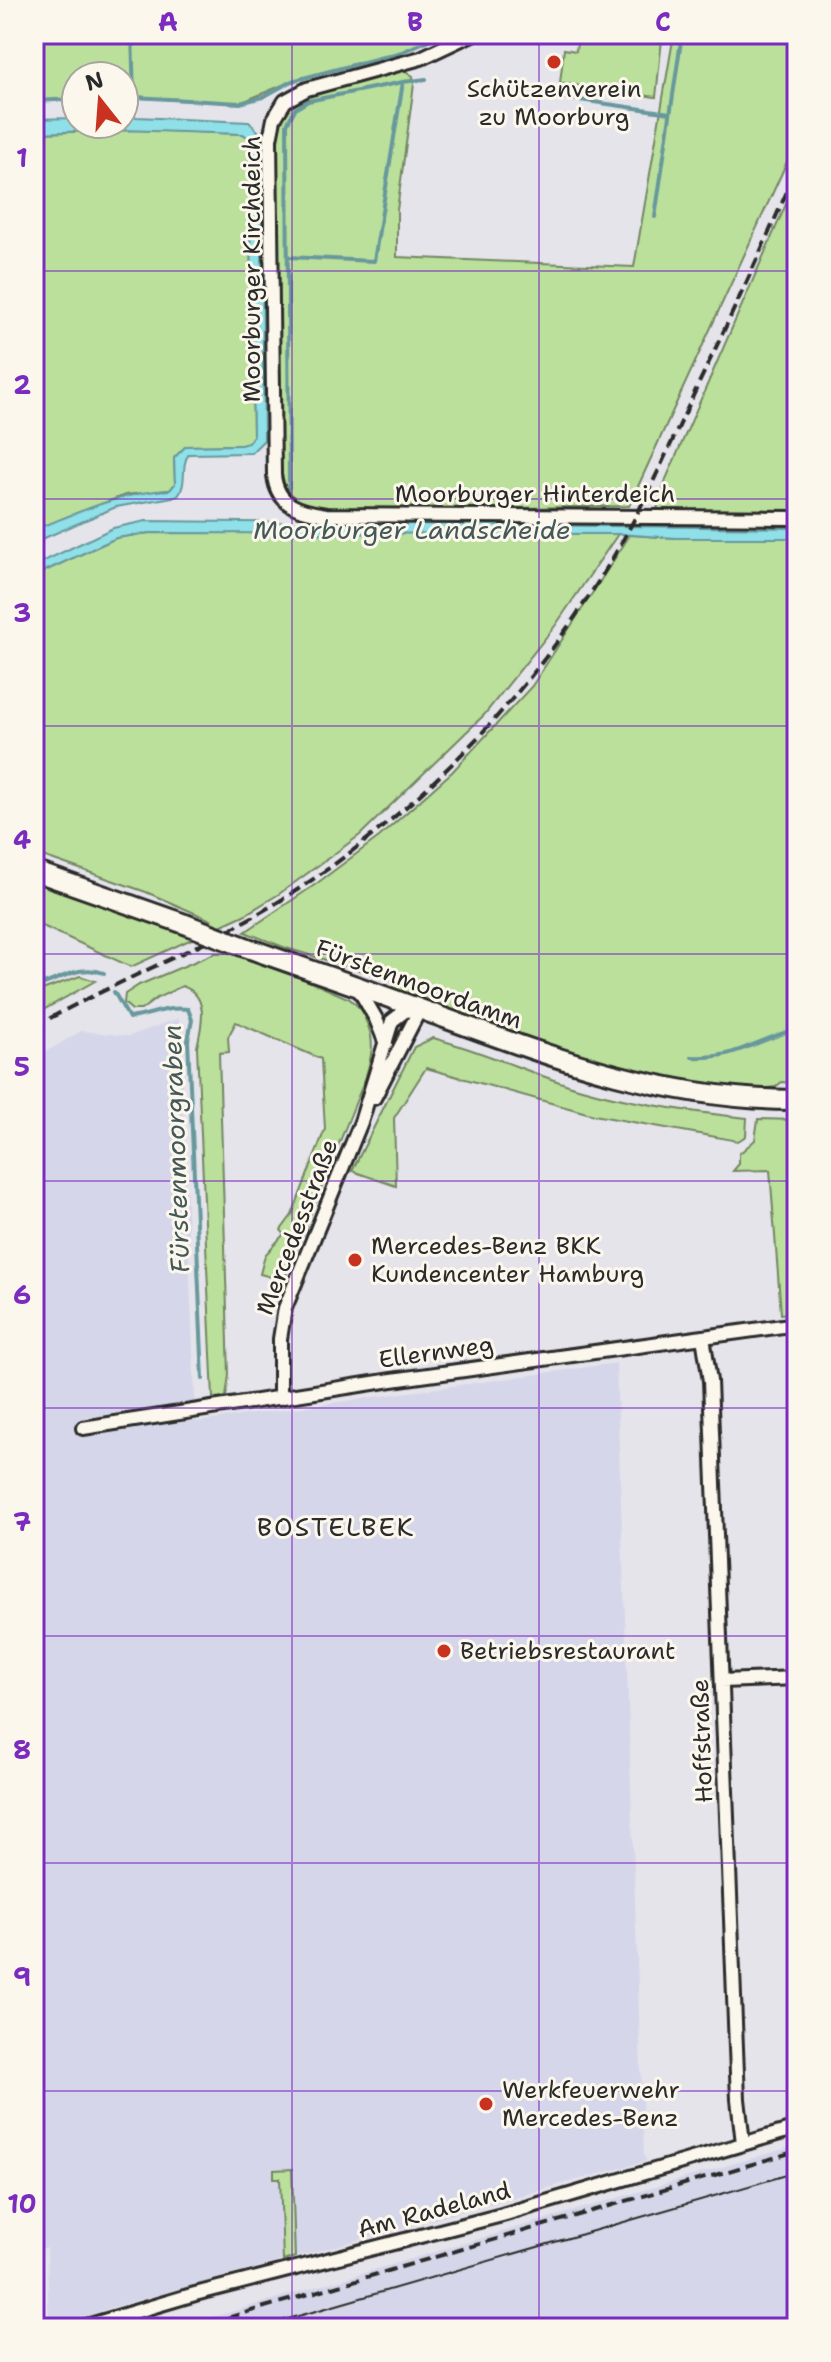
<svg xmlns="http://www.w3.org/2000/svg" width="831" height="2362" font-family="'Shantell Sans',sans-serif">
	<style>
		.built { fill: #d6d6ea }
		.green { fill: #bbe09b; stroke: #738663; stroke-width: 2 }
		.water { fill: #8fe0e8; stroke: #67989c; stroke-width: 2 }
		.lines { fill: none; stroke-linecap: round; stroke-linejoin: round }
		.stream { stroke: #67989c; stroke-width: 4 }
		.street-casing { stroke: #2b2b2b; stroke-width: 18 }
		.secondary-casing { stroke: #2b2b2b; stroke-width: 24 }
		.street { stroke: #fbf7ec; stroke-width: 12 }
		.secondary { stroke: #fbf7ec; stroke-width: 18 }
		.tram { stroke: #2b2b2b; stroke-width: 2 }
		.rail { stroke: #2b2b2b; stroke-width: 4; stroke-dasharray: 12 6; stroke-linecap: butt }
		.secondary-bridge-casing { stroke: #2b2b2b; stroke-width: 24; stroke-linecap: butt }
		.secondary-bridge { stroke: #fbf7ec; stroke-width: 18 }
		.grid { fill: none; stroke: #7b2cbf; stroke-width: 2; stroke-opacity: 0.55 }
		.poi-dot { fill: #c8321e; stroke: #fbf7ec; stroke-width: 3 }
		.labels { text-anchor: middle; stroke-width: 6; stroke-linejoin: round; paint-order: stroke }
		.poi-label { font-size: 24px; fill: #2b2b2b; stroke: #fbf7ec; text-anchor: start }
		.street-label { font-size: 24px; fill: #2b2b2b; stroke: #fbf7ec }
		.water-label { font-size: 26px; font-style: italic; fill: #44585a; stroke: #fbf7ec }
		.neighbourhood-label { font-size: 26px; letter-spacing: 2px; fill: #2b2b2b; stroke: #fbf7ec }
		.neatline { fill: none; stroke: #7b2cbf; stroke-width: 3 }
		.grid-label { font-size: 26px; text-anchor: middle; font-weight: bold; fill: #7b2cbf }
	</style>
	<rect width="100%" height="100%" fill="#e5e4eb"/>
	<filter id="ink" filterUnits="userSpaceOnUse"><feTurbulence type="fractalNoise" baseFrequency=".0125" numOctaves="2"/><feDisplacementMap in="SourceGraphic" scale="16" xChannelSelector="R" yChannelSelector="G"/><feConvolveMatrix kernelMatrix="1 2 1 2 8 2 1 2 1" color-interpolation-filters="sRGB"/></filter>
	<g filter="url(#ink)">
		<path class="built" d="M 179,1018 L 196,1422 L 616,1363 L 644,2155 L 647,2161 L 110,2308 L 56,2328 L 49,2328 L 47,2248 L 34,2248 L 34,1059 L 81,1031 L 129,1036 Z
			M 797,2145 L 797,2322 L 780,2328 L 176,2328 Z"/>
		<path class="green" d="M 34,34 L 442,34 L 402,52 L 292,81 L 240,103 L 124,97 L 124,76 L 76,76 L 76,99 L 34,101 Z
			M 578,34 L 626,34 L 662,39 L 656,97 L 560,83 L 564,49 L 576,51 Z
			M 674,34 L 797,34 L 797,140 L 629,506 L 331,512 C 296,504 286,502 280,464 L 276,141 C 278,129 279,114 289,106 C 312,83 373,78 404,70 L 413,76 L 414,84 L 397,210 L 397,257 L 634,267 Z
			M 143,130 L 243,134 L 249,138 L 253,436 L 248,444 L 241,445 L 186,446 L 174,458 L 175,484 L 170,490 L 125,495 L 42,527 L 34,533 L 34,133 Z
			M 797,179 L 797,514 L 693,514 L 657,509 L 666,479 Z
			M 274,532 L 618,534 L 555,626 L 484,715 L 360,835 L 279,894 L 246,914 L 131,967 L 34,922 L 34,879 L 189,937 L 211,920 L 146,892 L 34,853 L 34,576 L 116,538 L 149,533 Z
			M 630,535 L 676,538 L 797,538 L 797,1084 L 782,1082 L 775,1087 L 745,1091 L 634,1072 L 556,1049 L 393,989 L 396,981 L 286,948 L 245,932 L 316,884 L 379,837 L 452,772 L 532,686 Z
			M 215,953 L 233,953 L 248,958 L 251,956 L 350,999 L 368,1016 L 365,1019 C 376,1040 372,1056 365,1079 L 286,1275 L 275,1278 L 260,1274 L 265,1255 L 284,1234 L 281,1230 L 292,1215 L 325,1129 L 321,1059 L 236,1022 L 228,1037 L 229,1052 L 219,1053 L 229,1375 L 226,1397 L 213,1398 L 197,1047 C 202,1025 210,995 182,986 L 157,998 L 141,1010 L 132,1010 L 124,1003 L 125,994 L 139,985 Z
			M 80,976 L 95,981 L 34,1015 L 34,993 Z
			M 433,1038 C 483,1051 529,1073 578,1088 C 633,1104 690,1112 747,1118 L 746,1136 L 738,1141 L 594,1115 L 426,1068 L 394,1118 L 396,1186 L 352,1171 L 414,1047 Z
			M 758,1119 L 797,1120 L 797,1312 L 781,1314 L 770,1170 L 733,1171 L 739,1164 L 739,1154 L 755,1140 Z
			M 292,2169 L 295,2257 L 283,2261 L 280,2178 L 274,2178 L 274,2170 Z"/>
		<path class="water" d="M 132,115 L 136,117 L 249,122 L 258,131 L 261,145 L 264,440 L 251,453 L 189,454 C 180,465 188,483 178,496 L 116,507 L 42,539 L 41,527 C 84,510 123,492 170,490 L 175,484 L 174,458 L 186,446 L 241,445 L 248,443 L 253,436 L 249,138 L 243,134 L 122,130 L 34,133 L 34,119 L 76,118 L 76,124 L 124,124 L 124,117 Z
			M 146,521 L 797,528 L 797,538 L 676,538 L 618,534 L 149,533 L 116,538 L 34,576 L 34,561 L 40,563 L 113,528 Z"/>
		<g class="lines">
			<path class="stream" d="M 403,82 L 426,79
				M 552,96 L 670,113
				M 124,97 L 134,97 L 132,34
				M 134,97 L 240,103 L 263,97 L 292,81 L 402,52 L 442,34
				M 34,101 L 76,99
				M 655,217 L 682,34
				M 288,257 L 374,261 L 403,82 L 308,101 L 295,109 L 287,124 L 289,488
				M 34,987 C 58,982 78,963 104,973
				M 114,992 L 129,1018 C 150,1016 166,1006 188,1009 L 192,1020 L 188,1040 L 203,1379
				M 692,1057 C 734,1060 758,1039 797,1029"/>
			<g class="street-casing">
				<path id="street" d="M 472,34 L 421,58 L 307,89 L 285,101 L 274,119 L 270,139 L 274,475 C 277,506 300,511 326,515 L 797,518
					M 357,986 L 376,1019 L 386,1044
					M 374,1098 L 420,1009
					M 703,1337 L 710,1381 L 738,2099 L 743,2143
					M 280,1398 L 280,1339 L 285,1308 L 361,1122 L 392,1021 L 405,1011 L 416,1009
					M 83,1428 L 392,1380 L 797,1324
					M 722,1681 L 797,1678
					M 80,2328 L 195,2294 L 502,2215 L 797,2128"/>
			</g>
			<g class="secondary-casing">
				<path id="secondary" d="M 34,871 L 185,924
					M 245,947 C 306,969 367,989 428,1012 C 551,1057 663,1100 797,1100"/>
			</g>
			<use href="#street" class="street"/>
			<use href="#secondary" class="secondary"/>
			<path class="tram" d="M 257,2328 L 797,2172"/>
			<path class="rail" d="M 34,1027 C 124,976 221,942 306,884 C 443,792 561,660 637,514 C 659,471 679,426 699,383 C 733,312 766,241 797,168
				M 193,2328 L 797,2151"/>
			<g class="secondary-bridge-casing">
				<path id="secondary-bridge" d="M 185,924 L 245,947"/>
			</g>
			<use href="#secondary-bridge" class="secondary-bridge"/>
		</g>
	</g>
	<path class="grid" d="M 292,34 L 292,2328M 539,34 L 539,2328M 34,271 L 797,271M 34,499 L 797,499M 34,726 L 797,726M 34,954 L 797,954M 34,1181 L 797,1181M 34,1408 L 797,1408M 34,1636 L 797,1636M 34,1863 L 797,1863M 34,2091 L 797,2091"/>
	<g class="poi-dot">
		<circle cx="554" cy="62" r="8"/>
		<circle cx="355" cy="1260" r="8"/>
		<circle cx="444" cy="1651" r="8"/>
		<circle cx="486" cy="2104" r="8"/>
	</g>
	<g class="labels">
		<g class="poi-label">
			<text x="554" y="97" text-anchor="middle">Schützenverein<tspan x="554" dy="28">zu Moorburg</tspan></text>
			<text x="371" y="1254">Mercedes-Benz BKK<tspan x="371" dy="28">Kundencenter Hamburg</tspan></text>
			<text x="460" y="1659">Betriebsrestaurant</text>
			<text x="502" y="2098">Werkfeuerwehr<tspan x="502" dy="28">Mercedes-Benz</tspan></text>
		</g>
		<g class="street-label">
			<text transform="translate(252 269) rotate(-90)" y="8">Moorburger Kirchdeich</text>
			<text x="535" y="502">Moorburger Hinterdeich</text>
			<text transform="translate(419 984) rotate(20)" y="8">Fürstenmoordamm</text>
			<text transform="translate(297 1227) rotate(-69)" y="8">Mercedesstraße</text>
			<text transform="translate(436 1352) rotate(-8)" y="8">Ellernweg</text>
			<text transform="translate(702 1741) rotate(-92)" y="8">Hoffstraße</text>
			<text transform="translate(434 2210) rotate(-15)" y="8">Am Radeland</text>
		</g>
		<g class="water-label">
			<text x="412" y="539">Moorburger Landscheide</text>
			<text transform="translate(176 1149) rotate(-92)" y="9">Fürstenmoorgraben</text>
		</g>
		<g class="neighbourhood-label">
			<text x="336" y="1536">BOSTELBEK</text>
		</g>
	</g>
	<rect width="831" height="2362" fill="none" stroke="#fbf7ec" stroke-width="88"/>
	<g transform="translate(100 100) rotate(343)"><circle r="38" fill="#fbf7ec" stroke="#a8a59f" stroke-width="2"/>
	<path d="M0-6L14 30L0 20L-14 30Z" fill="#c8321e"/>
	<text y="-12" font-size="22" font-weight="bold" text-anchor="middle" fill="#2b2b2b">N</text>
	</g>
	<rect x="44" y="44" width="743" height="2274" class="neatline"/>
	<g class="grid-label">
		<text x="168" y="31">A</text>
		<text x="415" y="31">B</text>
		<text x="663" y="31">C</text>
		<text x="22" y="167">1</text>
		<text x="22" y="394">2</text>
		<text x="22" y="622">3</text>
		<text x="22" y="849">4</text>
		<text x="22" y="1076">5</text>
		<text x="22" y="1304">6</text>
		<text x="22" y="1531">7</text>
		<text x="22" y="1759">8</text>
		<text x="22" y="1986">9</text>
		<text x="22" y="2213">10</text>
	</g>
</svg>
